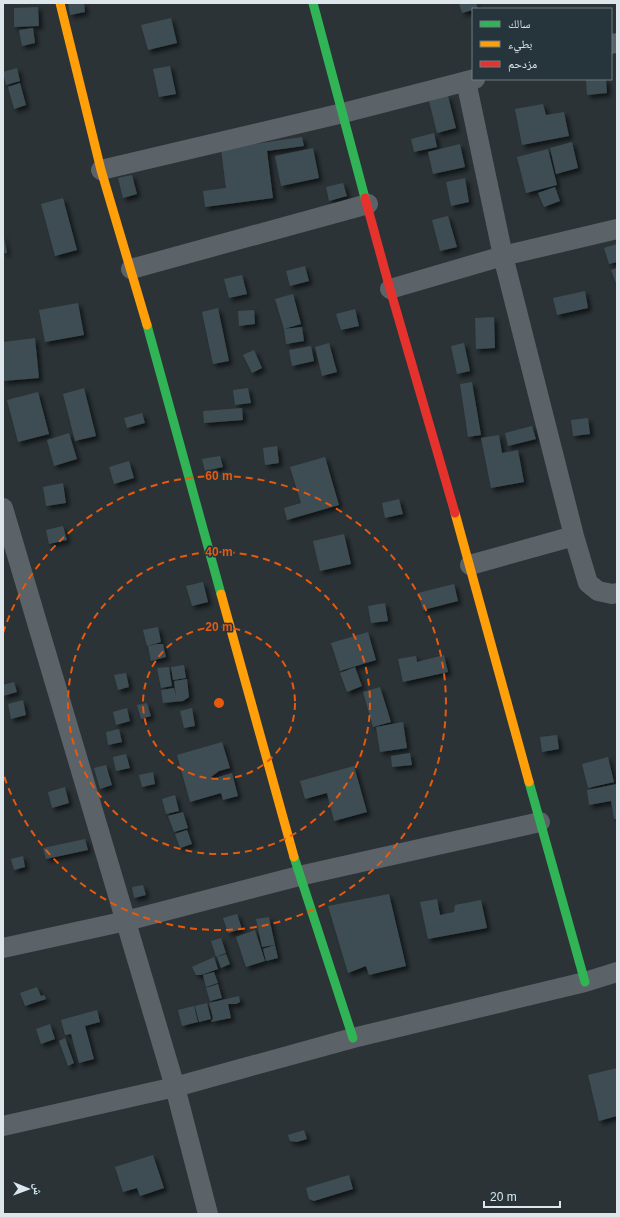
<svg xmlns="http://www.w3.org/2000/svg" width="620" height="1217" font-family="Helvetica,'Noto Naskh Arabic',sans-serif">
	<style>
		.building { fill: #3c4e52; filter: url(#shadow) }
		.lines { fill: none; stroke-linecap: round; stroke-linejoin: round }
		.street { stroke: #5b6369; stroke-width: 20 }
		.fast { stroke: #30b455; stroke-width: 9 }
		.slow { stroke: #ff9f0a; stroke-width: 9 }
		.jam { stroke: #e5322d; stroke-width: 9 }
		.ring { fill: none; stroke: #e8590c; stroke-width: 2; stroke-dasharray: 7 5 }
		.centre { fill: #e8590c; stroke: #26353c; stroke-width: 2 }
		.ring-label { font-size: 12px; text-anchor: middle; font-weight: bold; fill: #e8590c; stroke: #26353c; stroke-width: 3; stroke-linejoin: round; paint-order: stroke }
	</style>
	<defs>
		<filter id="shadow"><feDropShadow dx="3.5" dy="3.5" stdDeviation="2" flood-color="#0009"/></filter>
	</defs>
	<rect width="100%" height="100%" fill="#2b3337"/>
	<path class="building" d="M 68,3 L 84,3 L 85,12 L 70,15 Z
		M 459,3 L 476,3 L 478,9 L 473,9 L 473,10 L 462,13 Z
		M 38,7 L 39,26 L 14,27 L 14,8 Z
		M 171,18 L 177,43 L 148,50 L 141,25 Z
		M 33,28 L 35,43 L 22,46 L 19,30 Z
		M 170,66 L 176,94 L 159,97 L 153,69 Z
		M 17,68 L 20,81 L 6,85 L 3,72 Z
		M 586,79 L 606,79 L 607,93 L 587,95 Z
		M 20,83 L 26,105 L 14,109 L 8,87 Z
		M 448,96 L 456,128 L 437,133 L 429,101 Z
		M 543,104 L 546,115 L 564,112 L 569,136 L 522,145 L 515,109 Z
		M 434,133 L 437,147 L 414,152 L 411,139 Z
		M 302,137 L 304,146 L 267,151 L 273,198 L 205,207 L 203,191 L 226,188 L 221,149 Z
		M 572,142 L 578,168 L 556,174 L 550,148 Z
		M 460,144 L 465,167 L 433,174 L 428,152 Z
		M 313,148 L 319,178 L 281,186 L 275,156 Z
		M 548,149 L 557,185 L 526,193 L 517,157 Z
		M 132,175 L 137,194 L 123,198 L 118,178 Z
		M 465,178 L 469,202 L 451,206 L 446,182 Z
		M 343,183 L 347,196 L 329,201 L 326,187 Z
		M 555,187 L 560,201 L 544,207 L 538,193 Z
		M 63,198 L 77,250 L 55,256 L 41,204 Z
		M 448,216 L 457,247 L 440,251 L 432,220 Z
		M 3,233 L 7,253 L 3,253 Z
		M 617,244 L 617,262 L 609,264 L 604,248 Z
		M 305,266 L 309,281 L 290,286 L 286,271 Z
		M 617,268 L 617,286 L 611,270 Z
		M 242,275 L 247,294 L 229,298 L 224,279 Z
		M 585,291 L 588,308 L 557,315 L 553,298 Z
		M 293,294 L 301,324 L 284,329 L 275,299 Z
		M 78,303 L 84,335 L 45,342 L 39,310 Z
		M 218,308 L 229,361 L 213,364 L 202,312 Z
		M 355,309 L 359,326 L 341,330 L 336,314 Z
		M 254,310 L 255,324 L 239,326 L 238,311 Z
		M 494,317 L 495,348 L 476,349 L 475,318 Z
		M 302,327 L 304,341 L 286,344 L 284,329 Z
		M 35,338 L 39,378 L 3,381 L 3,342 Z
		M 329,343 L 337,372 L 322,376 L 315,347 Z
		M 464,343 L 470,371 L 457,374 L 451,346 Z
		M 311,346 L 314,361 L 292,366 L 289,350 Z
		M 254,350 L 262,368 L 252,373 L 243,355 Z
		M 472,382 L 481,435 L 468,437 L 460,384 Z
		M 84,388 L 96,436 L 75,441 L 63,394 Z
		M 248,388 L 251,403 L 235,405 L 233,390 Z
		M 38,392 L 49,434 L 18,442 L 7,400 Z
		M 242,408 L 243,420 L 204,423 L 203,411 Z
		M 142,413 L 145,423 L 127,428 L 124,418 Z
		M 588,418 L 590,434 L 573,436 L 571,420 Z
		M 532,426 L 536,439 L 508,446 L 505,433 Z
		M 69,433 L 77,459 L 54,466 L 47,440 Z
		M 499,435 L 502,453 L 518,450 L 524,482 L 491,488 L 481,438 Z
		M 277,446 L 279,463 L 265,465 L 263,448 Z
		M 220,456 L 223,467 L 205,471 L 202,459 Z
		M 325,457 L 339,505 L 287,520 L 284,508 L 301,503 L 290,467 Z
		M 129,461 L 134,478 L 114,484 L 109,467 Z
		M 63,483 L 66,503 L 46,506 L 43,487 Z
		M 399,499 L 403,514 L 385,518 L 382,503 Z
		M 63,526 L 67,540 L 49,544 L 46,530 Z
		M 344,534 L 351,564 L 320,571 L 313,541 Z
		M 203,582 L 208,602 L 192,606 L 186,586 Z
		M 454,584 L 458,601 L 423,610 L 418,593 Z
		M 385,603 L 388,621 L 371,623 L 368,606 Z
		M 158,627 L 161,642 L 147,646 L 143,630 Z
		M 368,632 L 376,660 L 340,671 L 331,643 Z
		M 157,644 L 163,644 L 166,657 L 151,661 L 148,646 Z
		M 444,655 L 448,672 L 403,682 L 398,659 L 416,656 L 417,662 Z
		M 184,665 L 186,678 L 173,680 L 171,667 Z
		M 169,667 L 172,686 L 161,688 L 157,668 Z
		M 355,667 L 362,686 L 347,692 L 340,673 Z
		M 126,673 L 129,687 L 118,690 L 114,675 Z
		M 187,679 L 189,697 L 183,701 L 163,703 L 161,690 L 174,688 L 176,696 L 174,681 Z
		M 14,682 L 17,692 L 3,696 L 3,685 Z
		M 380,687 L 391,722 L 373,727 L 363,692 Z
		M 23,700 L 26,715 L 11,719 L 8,704 Z
		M 147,703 L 151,716 L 141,719 L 137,705 Z
		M 127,708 L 130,721 L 116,725 L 113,712 Z
		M 192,708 L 195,726 L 184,728 L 180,711 Z
		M 403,722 L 407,748 L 380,752 L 376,727 Z
		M 119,729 L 122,742 L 108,745 L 106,732 Z
		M 557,735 L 559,749 L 542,752 L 540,737 Z
		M 222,742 L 230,768 L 219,771 L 211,777 L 212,779 L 232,773 L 238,796 L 223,800 L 221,793 L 190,802 L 177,755 Z
		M 410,753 L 412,765 L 392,767 L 391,756 Z
		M 126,754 L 130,768 L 116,771 L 113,757 Z
		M 608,757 L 614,782 L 588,788 L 582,764 Z
		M 106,765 L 112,785 L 100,789 L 94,768 Z
		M 354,766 L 367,812 L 334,821 L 327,793 L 305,799 L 300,781 Z
		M 153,772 L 155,784 L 142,787 L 139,775 Z
		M 617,784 L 617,819 L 614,819 L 611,801 L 589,805 L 587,790 Z
		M 65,787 L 69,803 L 52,808 L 48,792 Z
		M 175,795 L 179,811 L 166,814 L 162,799 Z
		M 183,812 L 188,828 L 174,832 L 168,816 Z
		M 187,830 L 192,844 L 180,848 L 175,834 Z
		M 85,839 L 88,850 L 46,859 L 43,848 Z
		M 23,856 L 25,867 L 14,870 L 11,859 Z
		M 143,885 L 146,895 L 134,898 L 132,887 Z
		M 389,894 L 406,966 L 369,975 L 366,966 L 348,973 L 328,906 Z
		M 437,899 L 440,915 L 454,912 L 455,905 L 481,900 L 487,928 L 428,939 L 420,902 Z
		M 237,914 L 242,929 L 228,933 L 223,918 Z
		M 269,917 L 275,945 L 262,947 L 256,919 Z
		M 255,930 L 265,961 L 246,967 L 236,937 Z
		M 221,938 L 226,953 L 216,957 L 211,941 Z
		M 275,945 L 278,958 L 266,961 L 263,949 Z
		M 226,954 L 230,964 L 221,968 L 217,957 Z
		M 214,957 L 218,969 L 201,975 L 196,975 L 192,967 Z
		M 214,972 L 218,983 L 206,987 L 203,975 Z
		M 218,984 L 222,998 L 210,1001 L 206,988 Z
		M 37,987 L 41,996 L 44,995 L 46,999 L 25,1006 L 20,993 Z
		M 239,996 L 240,1002 L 236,1004 L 228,1004 L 231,1018 L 211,1022 L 213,1018 L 209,1003 Z
		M 207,1003 L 211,1019 L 199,1022 L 195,1006 Z
		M 194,1006 L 198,1022 L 182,1026 L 178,1010 Z
		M 97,1010 L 100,1022 L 85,1026 L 94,1059 L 79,1063 L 71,1034 L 65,1035 L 61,1020 Z
		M 50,1024 L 55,1039 L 41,1044 L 36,1029 Z
		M 65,1038 L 74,1063 L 68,1066 L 59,1041 Z
		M 617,1068 L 617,1116 L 599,1121 L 588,1075 Z
		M 304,1130 L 307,1139 L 297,1142 L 290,1141 L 288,1135 Z
		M 153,1155 L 164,1188 L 140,1196 L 137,1188 L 123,1192 L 115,1167 Z
		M 349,1175 L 353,1189 L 314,1201 L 309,1199 L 306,1188 Z"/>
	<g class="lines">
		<path class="street" d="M 611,44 L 617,43
			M 466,81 L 503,256 L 574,536 L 588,583 L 598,591 L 612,594 L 617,593
			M 101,170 L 343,113 L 475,79
			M 131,269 L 368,204
			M 390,289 L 503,256 L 617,229
			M 3,508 L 175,1087 L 208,1214
			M 470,565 L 574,536
			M 3,948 L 126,921 L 299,876 L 540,822
			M 3,1126 L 175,1087 L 353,1038 L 585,982 L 617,972"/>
		<path class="fast" d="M 313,3 L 365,198
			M 147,325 L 221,594
			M 529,782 L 585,982
			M 294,857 L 353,1038"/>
		<path class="slow" d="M 60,3 L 101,170 L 147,325
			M 455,513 L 529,782
			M 221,594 L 294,857"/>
		<path class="jam" d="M 365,198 L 390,289 L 455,513"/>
	</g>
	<g class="ring">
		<circle cx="219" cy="703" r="76"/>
		<circle cx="219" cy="703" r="151"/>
		<path d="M3 633A227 227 0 1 1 3 773"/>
	</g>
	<circle cx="219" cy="703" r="6" class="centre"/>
	<g class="ring-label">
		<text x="219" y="480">60 m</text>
		<text x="219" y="556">40 m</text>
		<text x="219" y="631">20 m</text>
	</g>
	<rect width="620" height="1217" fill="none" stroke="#dde6eb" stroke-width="8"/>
	<rect x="472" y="8" width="140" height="72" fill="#26353c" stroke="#6f7c82"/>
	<rect x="480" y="21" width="20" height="6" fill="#30b455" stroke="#6f7c82"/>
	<text x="508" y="28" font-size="12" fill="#dde6eb">سالك</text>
	<rect x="480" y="41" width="20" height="6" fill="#ff9f0a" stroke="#6f7c82"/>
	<text x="508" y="48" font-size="12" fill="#dde6eb">بطيء</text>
	<rect x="480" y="61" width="20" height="6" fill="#e5322d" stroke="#6f7c82"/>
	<text x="508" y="68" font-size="12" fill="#dde6eb">مزدحم</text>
	<g transform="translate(28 1189) rotate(91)" stroke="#26353c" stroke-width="3" paint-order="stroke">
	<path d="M0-3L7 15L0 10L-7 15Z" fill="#dde6eb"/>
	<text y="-6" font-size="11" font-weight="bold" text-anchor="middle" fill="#dde6eb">ش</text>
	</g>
	<path d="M484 1201v6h76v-6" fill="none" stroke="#dde6eb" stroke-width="2"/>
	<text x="490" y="1201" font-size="12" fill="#dde6eb" stroke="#26353c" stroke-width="3" paint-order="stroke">20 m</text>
</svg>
